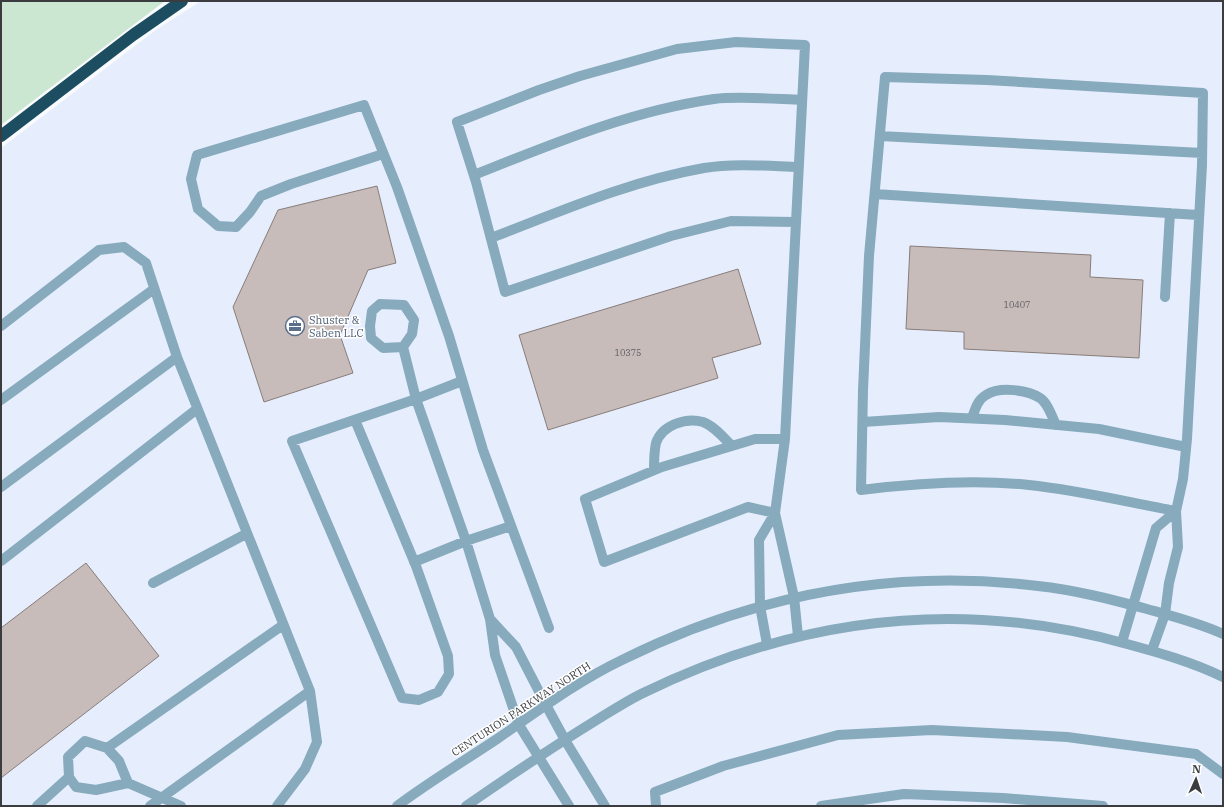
<svg xmlns="http://www.w3.org/2000/svg" width="1224" height="807" font-family="'IBM Plex Serif',serif">
	<style>
		.built { fill: #e6eefe }
		.green { fill: #cce7d1 }
		.building { fill: #c7bcba; stroke: #877d7a }
		.lines { fill: none; stroke-linecap: round; stroke-linejoin: round }
		.lane { stroke: #87abbd; stroke-width: 10 }
		.street { stroke: #87abbd; stroke-width: 10 }
		.highway { stroke: #1c4d61; stroke-width: 12 }
		.labels { text-anchor: middle; stroke-width: 3; stroke-linejoin: round; paint-order: stroke }
		.number-label { font-size: 9px; fill: #5d5c5e }
		.service-label { font-size: 11px; fill: #4e5e75; stroke: #fff; text-anchor: start }
		.street-label { font-size: 11px; fill: #3a3c3f; stroke: #fff }
	</style>
	<rect width="100%" height="100%" fill="#f9fbfe"/>
	<path class="built" d="M 201,1 L 1223,1 L 1223,806 L 1,806 L 1,148 L 157,29 Z"/>
	<path class="green" d="M 1,1 L 165,1 L 1,125 Z"/>
	<path class="building" d="M 377,186 L 396,263 L 368,270 L 340,335 L 353,373 L 264,402 L 233,307 L 278,210 Z
		M 910,246 L 1091,255 L 1090,277 L 1143,280 L 1139,358 L 964,349 L 964,332 L 906,329 Z
		M 738,269 L 761,344 L 712,358 L 718,378 L 548,430 L 519,335 Z
		M 86,563 L 159,656 L 1,778 L 1,628 Z"/>
	<g class="lines">
		<path class="lane" d="M 880,136 L 1202,153
			M 383,154 L 291,184 L 261,196 L 250,212 L 236,227 L 218,226 L 198,209 L 191,179 L 197,155 L 364,105 L 397,187 L 449,336 L 483,450 L 549,628
			M 474,175 C 552,144 630,111 714,99 C 740,96 775,99 802,100
			M 875,194 L 1198,215
			M 491,238 C 561,211 630,181 704,168 C 735,163 767,166 799,167
			M 1165,297 L 1170,213
			M 380,304 L 404,305 L 414,320 L 412,334 L 403,347 L 383,348 L 371,338 L 370,326 L 372,311 Z
			M 1,326 L 99,250 L 124,247 L 146,263 L 177,357
			M 403,347 L 416,399 L 462,381
			M 1,400 L 154,289
			M 972,418 C 975,410 977,400 986,395 C 1000,386 1028,390 1040,398 C 1048,403 1052,417 1056,425
			M 355,420 L 416,566 L 448,656 L 449,674 L 438,692 L 419,700 L 402,698 L 292,441 L 416,399 L 466,541 L 490,619 L 495,655 L 519,725
			M 863,422 L 939,417 L 1005,420 L 1099,429 L 1186,447
			M 785,439 L 805,45 L 736,42 L 677,49 L 580,76 L 539,90 L 457,122 L 476,182 L 505,292 L 671,236 L 731,221 L 796,222
			M 654,470 C 654,461 654,452 656,443 C 662,425 686,417 703,422 C 714,426 723,437 732,446
			M 1,487 L 177,357 L 310,691 L 317,742 L 305,769 L 277,806
			M 775,513 L 748,507 L 604,562 L 585,499 L 662,467 L 755,439 L 785,439 L 775,513 L 794,597 L 798,636
			M 1,561 L 197,409
			M 414,562 L 466,541 L 511,526
			M 153,583 L 246,534
			M 490,619 L 516,647 L 546,705
			M 1122,642 L 1156,528 L 1176,511
			M 767,644 L 760,606 L 759,540 L 775,513
			M 1152,650 L 1165,614 L 1169,583 L 1178,547 L 1176,511 L 1183,479 L 1187,439 L 1202,165 L 1203,93 L 987,80 L 885,77 L 869,256 L 863,390 L 861,490 C 917,483 973,479 1029,485 C 1078,490 1127,502 1176,511
			M 107,748 L 283,625
			M 128,783 L 119,761 L 107,748 L 85,741 L 68,757 L 69,777 L 76,787 L 96,790 L 128,783 L 181,806
			M 37,806 L 69,777
			M 150,806 L 310,691
			M 656,806 L 655,792 L 723,766 L 838,735 L 932,730 L 1067,737 L 1196,754 L 1223,774
			M 821,806 L 904,794 L 1003,798 L 1103,806"/>
		<path class="street" d="M 546,705 L 565,740 L 605,806
			M 519,725 L 569,806
			M 397,806 C 429,782 464,761 497,739 C 538,711 578,681 622,660 C 753,595 892,568 1038,586 C 1075,590 1110,599 1147,609 C 1172,616 1199,623 1223,634
			M 466,806 C 508,777 551,748 595,721 C 610,712 625,702 641,694 C 796,618 959,597 1127,644 C 1160,653 1192,662 1223,677"/>
		<path class="highway" d="M 1,136 L 133,35 L 182,1"/>
	</g>
	<defs>
		<g id="office-ring" transform="scale(1)"><circle r="9.5" fill="#fff" stroke="#5c6f8a" stroke-width="1.5"/><path d="M-6-3h4V-5.5h4V-3h4V5H-6ZM-1-4.5V-3h2v-1.5ZM-6 0V1H6V0Z" fill="#5c6f8a"/></g>
	</defs>
	<g fill-rule="evenodd">
		<use href="#office-ring" x="295" y="326"/>
	</g>
	<g class="labels">
		<g class="number-label">
			<text x="1017" y="308">10407</text>
			<text x="628" y="356">10375</text>
		</g>
		<g class="service-label">
			<text x="309" y="324">Shuster &amp;<tspan x="309" dy="13">Saben LLC</tspan></text>
		</g>
		<g class="street-label">
			<text transform="translate(521 709) rotate(-33)" y="4">CENTURION PARKWAY NORTH</text>
		</g>
	</g>
	<rect width="1224" height="807" fill="none" stroke="#3a3c3f" stroke-width="4"/>
	<g transform="translate(1196 779) rotate(3)" stroke="#ffffff" stroke-width="3" paint-order="stroke">
	<path d="M0-3L7 15L0 10L-7 15Z" fill="#3a3c3f"/>
	<text y="-6" font-size="11" font-weight="bold" text-anchor="middle" fill="#3a3c3f">N</text>
	</g>
</svg>
